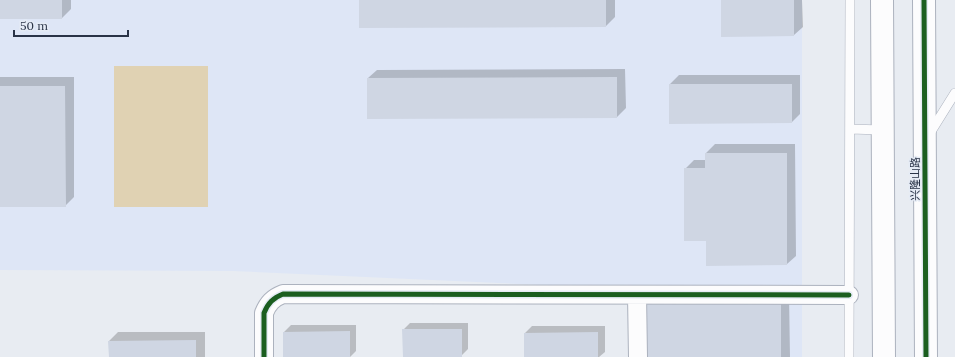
<svg xmlns="http://www.w3.org/2000/svg" width="955" height="357" font-family="Lora,'Noto Sans SC',serif">
	<style>
		.built { fill: #dee6f6 }
		.green { fill: #e0d2b3 }
		.shadow { fill: #0003 }
		.building { fill: #cfd6e3 }
		.lines { fill: none; stroke-linecap: round; stroke-linejoin: round }
		.lane-casing { stroke: #acb2be; stroke-width: 10 }
		.street-casing { stroke: #acb2be; stroke-width: 20 }
		.secondary-casing { stroke: #acb2be; stroke-width: 24 }
		.lane { stroke: #fcfcfd; stroke-width: 9 }
		.street { stroke: #fcfcfd; stroke-width: 18 }
		.secondary { stroke: #fcfcfd; stroke-width: 22 }
		.cycleway-casing { stroke: #e5ebf5; stroke-width: 8 }
		.cycleway { stroke: #1b5e20; stroke-width: 5 }
		.labels { text-anchor: middle; stroke-width: 3; stroke-linejoin: round; paint-order: stroke }
		.street-label { font-size: 11px; fill: #293347; stroke: #e5ebf5 }
	</style>
	<rect width="100%" height="100%" fill="#e8ecf2"/>
	<path class="built" d="M 0,0 L 802,0 L 802,357 L 629,357 L 629,289 L 233,271 L 0,270 Z"/>
	<path class="green" d="M 114,66 L 208,66 L 208,207 L 114,207 Z"/>
	<path class="shadow" d="M 0,0 L 71,0 L 71,9 L 62,18 L 0,18 Z
		M 360,0 L 615,0 L 615,17 L 606,26 Z
		M 722,0 L 802,0 L 803,27 L 794,35 Z
		M 625,69 L 626,108 L 617,117 L 368,78 L 377,70 Z
		M 679,75 L 800,75 L 800,114 L 792,122 L 670,84 Z
		M 0,77 L 74,77 L 74,197 L 65,206 L 0,206 Z
		M 715,144 L 795,144 L 796,256 L 787,264 L 707,265 L 707,240 L 685,169 L 694,160 L 706,160 L 706,153 Z
		M 789,294 L 790,357 L 647,357 Z
		M 410,323 L 468,323 L 468,349 L 461,356 L 403,330 Z
		M 291,325 L 356,325 L 356,351 L 350,357 L 284,357 L 284,332 Z
		M 532,326 L 605,326 L 605,352 L 599,357 L 525,357 L 525,333 Z
		M 118,332 L 205,332 L 205,357 L 110,357 L 109,341 Z"/>
	<path class="building" d="M 0,0 L 62,0 L 62,19 L 0,19 Z
		M 359,0 L 606,0 L 606,27 L 359,28 Z
		M 721,0 L 794,0 L 794,36 L 721,37 Z
		M 617,77 L 617,118 L 367,119 L 367,78 Z
		M 669,84 L 792,84 L 792,123 L 669,124 Z
		M 0,86 L 65,86 L 66,207 L 0,207 Z
		M 705,153 L 787,153 L 787,265 L 706,266 L 706,241 L 684,241 L 684,168 L 705,168 Z
		M 781,302 L 781,357 L 646,357 L 645,303 Z
		M 402,329 L 462,329 L 462,357 L 403,357 Z
		M 350,331 L 350,357 L 283,357 L 283,332 Z
		M 598,332 L 598,357 L 524,357 L 524,333 Z
		M 196,340 L 196,357 L 109,357 L 108,341 Z"/>
	<g class="lines">
		<g class="lane-casing">
			<path id="lane" d="M 850,129 L 882,130
				M 930,133 L 955,93
				M 849,357 L 850,0"/>
		</g>
		<g class="street-casing">
			<path id="street" d="M 637,295 L 638,357
				M 264,357 L 264,313 C 268,303 273,298 283,294 L 849,295"/>
		</g>
		<g class="secondary-casing">
			<path id="secondary" d="M 882,0 L 884,357
				M 924,0 L 926,357"/>
		</g>
		<use href="#lane" class="lane"/>
		<use href="#street" class="street"/>
		<use href="#secondary" class="secondary"/>
		<g class="cycleway-casing">
			<path id="cycleway" d="M 924,0 L 926,357
				M 264,357 L 264,313 C 268,303 273,298 283,294 L 849,295"/>
		</g>
		<use href="#cycleway" class="cycleway"/>
	</g>
	<g class="labels">
		<g class="street-label">
			<text transform="translate(915 179) rotate(-90)" y="4">兴隆山路</text>
		</g>
	</g>
	<path d="M14 30v6h114v-6" fill="none" stroke="#293347" stroke-width="2"/>
	<text x="20" y="30" font-size="12" fill="#293347" stroke="#e5ebf5" stroke-width="3" paint-order="stroke">50 m</text>
</svg>
